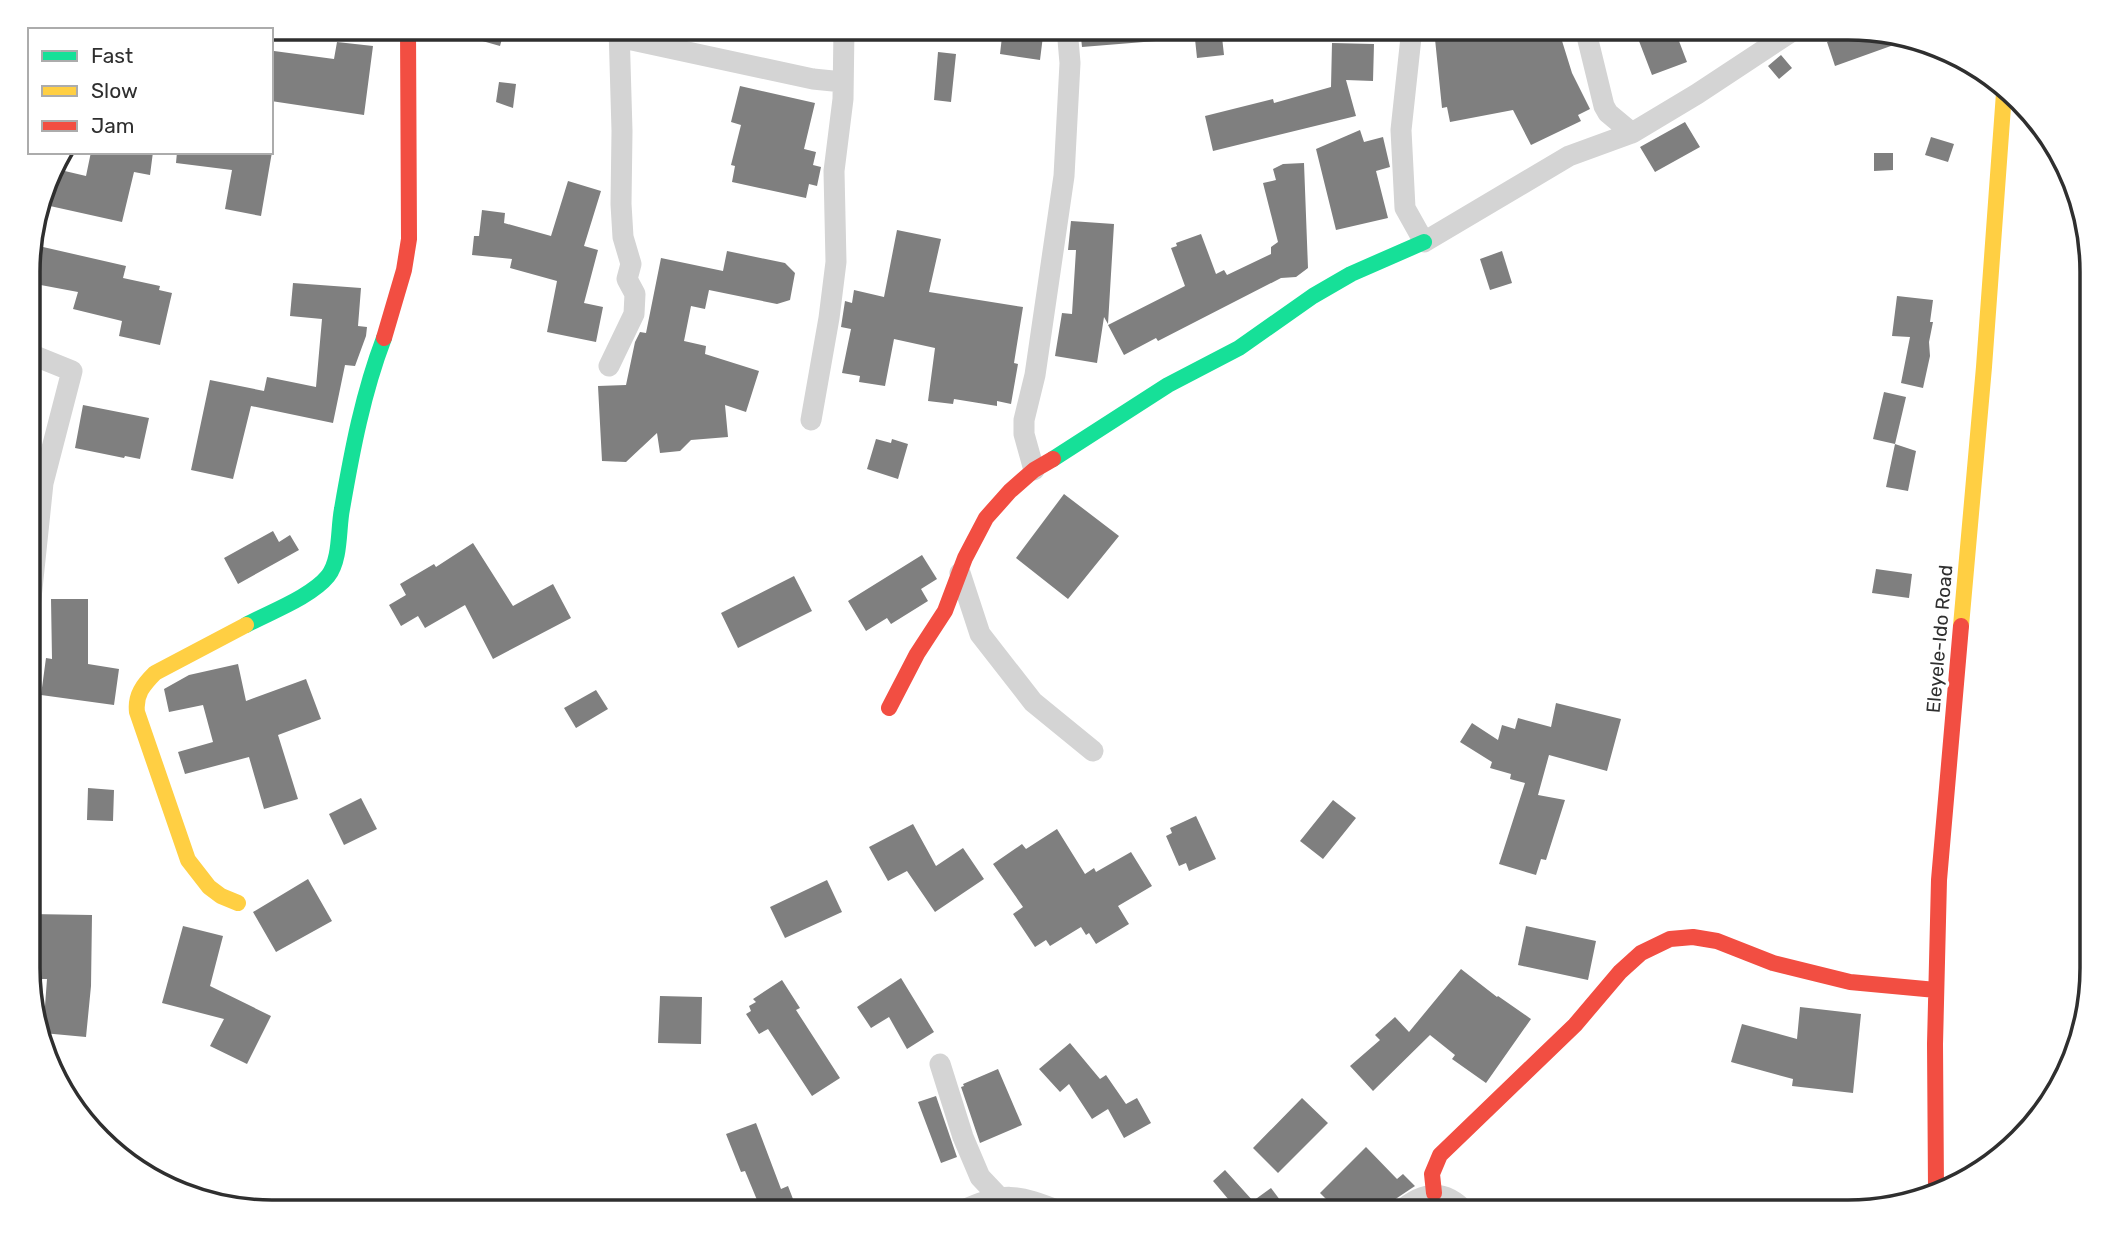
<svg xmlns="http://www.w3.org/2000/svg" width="2120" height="1240" font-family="Rubik,sans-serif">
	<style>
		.building { fill: #7f7f7f }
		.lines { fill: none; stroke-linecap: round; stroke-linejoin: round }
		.street { stroke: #d4d4d4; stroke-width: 21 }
		.fast { stroke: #16e098; stroke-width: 16 }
		.slow { stroke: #ffcf43; stroke-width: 16 }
		.jam { stroke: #f24e42; stroke-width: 16 }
		.labels { text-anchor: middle; stroke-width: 7; stroke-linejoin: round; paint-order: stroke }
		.street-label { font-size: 19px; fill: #2f2f2f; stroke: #fff }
		.rim { fill: none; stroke: #2f2f2f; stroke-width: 3.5 }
	</style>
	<rect width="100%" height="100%" fill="#fff"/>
	<path class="building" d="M 454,28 L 505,28 L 500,46 L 454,33 Z
		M 1003,28 L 1044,28 L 1040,60 L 1000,54 Z
		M 1080,28 L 1155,28 L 1156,41 L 1082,47 Z
		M 1206,28 L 1221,28 L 1224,55 L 1197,58 L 1195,39 L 1206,38 Z
		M 1436,28 L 1558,28 L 1572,73 L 1590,109 L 1578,115 L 1581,121 L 1531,145 L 1513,110 L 1450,122 L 1447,107 L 1442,108 L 1435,39 L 1437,39 Z
		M 1634,28 L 1674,28 L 1687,62 L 1652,75 Z
		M 1859,31 L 1871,34 L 1902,42 L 1835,66 L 1827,42 Z
		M 337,42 L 373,46 L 364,115 L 271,101 L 274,51 L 334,59 Z
		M 1332,43 L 1374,44 L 1373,81 L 1346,80 L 1356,116 L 1213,151 L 1205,116 L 1273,99 L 1274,103 L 1331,87 Z
		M 938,52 L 956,54 L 951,102 L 934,100 Z
		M 1781,55 L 1792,68 L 1779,79 L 1768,66 Z
		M 499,82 L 516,84 L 513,108 L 496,102 Z
		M 740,86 L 815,103 L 804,149 L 816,152 L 813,165 L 821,167 L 817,186 L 809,184 L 806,198 L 732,182 L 735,166 L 731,165 L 741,125 L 731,122 Z
		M 1685,122 L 1700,147 L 1655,172 L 1640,147 Z
		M 1360,130 L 1364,142 L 1383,137 L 1390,167 L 1376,171 L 1388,218 L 1336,230 L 1316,149 Z
		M 1931,137 L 1954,144 L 1948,162 L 1925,155 Z
		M 91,152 L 153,152 L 150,175 L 134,172 L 122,222 L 41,204 L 52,168 L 86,176 Z
		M 177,152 L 272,152 L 261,216 L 225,209 L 232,170 L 176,163 Z
		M 1874,153 L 1893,153 L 1893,170 L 1874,171 Z
		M 1304,163 L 1308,268 L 1296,277 L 1281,278 L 1158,341 L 1156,338 L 1124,355 L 1108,325 L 1185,286 L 1171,248 L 1177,246 L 1176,243 L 1201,234 L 1216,274 L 1224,270 L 1227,275 L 1271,254 L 1271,247 L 1278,242 L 1263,183 L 1276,180 L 1273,169 L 1283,164 Z
		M 568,181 L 601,191 L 584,246 L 598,250 L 584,303 L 603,307 L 596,342 L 547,332 L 557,281 L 510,268 L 512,259 L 472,255 L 474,236 L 479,236 L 482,210 L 505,213 L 504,223 L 551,236 Z
		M 1071,221 L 1114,224 L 1108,324 L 1104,317 L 1097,363 L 1055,356 L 1062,313 L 1072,314 L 1076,250 L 1068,250 Z
		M 897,230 L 941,239 L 929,292 L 1023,307 L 1014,363 L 1018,364 L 1011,404 L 997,401 L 997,406 L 954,399 L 953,404 L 928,401 L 935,348 L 894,339 L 885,386 L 859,382 L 860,376 L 842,373 L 851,329 L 841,327 L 845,301 L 852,303 L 854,290 L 884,297 Z
		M 30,244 L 126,266 L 123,278 L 160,286 L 159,290 L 172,293 L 160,345 L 119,336 L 122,321 L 73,309 L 78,292 L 30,283 Z
		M 727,251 L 785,263 L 795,273 L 790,300 L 777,304 L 709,290 L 705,309 L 691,306 L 684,341 L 706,346 L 705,354 L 759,371 L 746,412 L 725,405 L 728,437 L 691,440 L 680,451 L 660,453 L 657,433 L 626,462 L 602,461 L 598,386 L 626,385 L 635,342 L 640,332 L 646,333 L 661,258 L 723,271 Z
		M 1502,251 L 1512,283 L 1490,290 L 1480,259 Z
		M 293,283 L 361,288 L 358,326 L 367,327 L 366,336 L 355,366 L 345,365 L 333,423 L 251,406 L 233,479 L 191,470 L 210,380 L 264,391 L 267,377 L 316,387 L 322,319 L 290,316 Z
		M 1897,296 L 1933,300 L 1930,322 L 1933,322 L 1929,342 L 1930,356 L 1923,388 L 1901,383 L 1910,337 L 1892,336 Z
		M 1884,392 L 1906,397 L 1895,444 L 1873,439 Z
		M 83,405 L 149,418 L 140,459 L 125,456 L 124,458 L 75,448 Z
		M 876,439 L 891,443 L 892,439 L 908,444 L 898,479 L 867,469 Z
		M 1895,444 L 1916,451 L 1908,491 L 1886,487 Z
		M 1064,494 L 1119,536 L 1068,599 L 1016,558 Z
		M 273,531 L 279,542 L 290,535 L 299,550 L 238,584 L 224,558 Z
		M 473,543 L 513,606 L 553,584 L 571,618 L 493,659 L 465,605 L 425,628 L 418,616 L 401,626 L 389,605 L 406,595 L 400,584 L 434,564 L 436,567 Z
		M 922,555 L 937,579 L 921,589 L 928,601 L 891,624 L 887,618 L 866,631 L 848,601 Z
		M 1876,569 L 1912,574 L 1909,598 L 1872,593 Z
		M 794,576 L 812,611 L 738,648 L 721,613 Z
		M 51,599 L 88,599 L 88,664 L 119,669 L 114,705 L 41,695 L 46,658 L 52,659 Z
		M 238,664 L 246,701 L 306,679 L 321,719 L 278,735 L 298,799 L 264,809 L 249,757 L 185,774 L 178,752 L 213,742 L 203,705 L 169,712 L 164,689 L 189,675 Z
		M 596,690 L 608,709 L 576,728 L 564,708 Z
		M 1556,703 L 1621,719 L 1607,771 L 1549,755 L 1538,795 L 1565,800 L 1546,860 L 1541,859 L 1536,875 L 1499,864 L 1525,783 L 1510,779 L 1511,774 L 1490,768 L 1492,762 L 1460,742 L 1472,723 L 1498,740 L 1502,725 L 1515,729 L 1518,718 L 1551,727 Z
		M 88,788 L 114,790 L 113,821 L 87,820 Z
		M 361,798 L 377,829 L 344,845 L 329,814 Z
		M 1333,800 L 1356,818 L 1323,859 L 1300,841 Z
		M 1196,816 L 1216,859 L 1189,871 L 1186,863 L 1179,866 L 1166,836 L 1172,833 L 1170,828 Z
		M 913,824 L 936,866 L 963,848 L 984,879 L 935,912 L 907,871 L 888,881 L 869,847 Z
		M 1057,829 L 1085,874 L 1094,868 L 1096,872 L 1131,852 L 1152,886 L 1118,906 L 1129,924 L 1096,944 L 1089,933 L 1086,935 L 1081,927 L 1050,946 L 1046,940 L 1035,947 L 1013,914 L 1023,907 L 993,864 L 1022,844 L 1026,849 Z
		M 308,879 L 332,921 L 276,952 L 253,912 Z
		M 827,880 L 842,912 L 785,938 L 770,907 Z
		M 30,914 L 92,915 L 91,986 L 86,1037 L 43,1033 L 47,979 L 30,979 Z
		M 183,926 L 223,936 L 210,986 L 271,1016 L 247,1064 L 210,1046 L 224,1019 L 162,1003 Z
		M 1526,926 L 1596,941 L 1588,980 L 1518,965 Z
		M 1461,969 L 1497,997 L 1498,996 L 1531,1019 L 1486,1083 L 1452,1059 L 1455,1055 L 1430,1035 L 1373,1091 L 1350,1066 L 1380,1040 L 1375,1035 L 1395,1017 L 1409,1032 Z
		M 901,978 L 934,1032 L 907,1049 L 889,1017 L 871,1028 L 857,1007 Z
		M 782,980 L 800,1008 L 796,1010 L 840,1078 L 812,1096 L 768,1029 L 759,1034 L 746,1014 L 751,1011 L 749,1006 L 756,1002 L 753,999 Z
		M 660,996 L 702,997 L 701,1044 L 658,1043 Z
		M 1800,1007 L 1861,1014 L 1853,1093 L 1792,1086 L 1793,1079 L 1731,1062 L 1742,1024 L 1797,1039 Z
		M 1070,1043 L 1100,1079 L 1106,1075 L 1126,1104 L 1137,1098 L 1151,1123 L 1124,1138 L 1108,1109 L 1092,1119 L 1069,1084 L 1060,1092 L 1039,1069 Z
		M 998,1069 L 1022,1125 L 980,1143 L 961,1087 L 964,1086 L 963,1084 Z
		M 936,1096 L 957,1157 L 941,1163 L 918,1102 Z
		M 1302,1098 L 1328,1123 L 1278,1173 L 1253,1148 Z
		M 756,1123 L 781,1189 L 788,1186 L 798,1212 L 762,1212 L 745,1171 L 741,1172 L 726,1134 Z
		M 1366,1147 L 1397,1179 L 1403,1174 L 1415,1186 L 1391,1202 L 1386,1212 L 1339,1212 L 1320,1193 Z
		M 1225,1170 L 1253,1201 L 1271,1188 L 1289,1212 L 1239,1212 L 1213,1181 Z"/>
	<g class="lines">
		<path class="street" d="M 1412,28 L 1401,130 L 1405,208 L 1424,242 L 1569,156 L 1632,133
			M 1585,28 L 1604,106 L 1608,113 L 1632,133 L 1697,94 L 1797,28
			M 618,37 L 813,79 L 843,82
			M 30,354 L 72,371 L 43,483 L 30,608
			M 609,366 L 634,314 L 635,294 L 627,279 L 631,264 L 623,237 L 621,204 L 622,131 L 619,28
			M 811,420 L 829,318 L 836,262 L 834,171 L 843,99 L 844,28
			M 1034,470 L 1024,434 L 1024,420 L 1035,375 L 1064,176 L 1070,63 L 1067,28
			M 960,573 L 980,634 L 1033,702 L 1093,751
			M 940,1064 L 963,1137 L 980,1177 L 998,1196
			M 959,1212 C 1005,1191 1016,1194 1062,1212
			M 1399,1212 C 1423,1191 1444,1188 1466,1212"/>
		<path class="fast" d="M 1053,459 L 1168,385 L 1239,348 L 1313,296 L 1351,274 L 1424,242
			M 246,625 C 270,612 311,597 328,576 C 341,559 338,529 342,509 C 352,451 363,393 384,338"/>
		<path class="slow" d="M 1961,626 L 1984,367 L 2004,93
			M 238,903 L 221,896 L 209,887 L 188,860 L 137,712 C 135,695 143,685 155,673 L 246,625"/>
		<path class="jam" d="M 384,338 L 404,270 L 409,239 L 408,28
			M 889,708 L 917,654 L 945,611 L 965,558 L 986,518 L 1010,491 L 1034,470 L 1053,459
			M 1936,1189 L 1935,1044 L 1939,880 L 1961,626
			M 1434,1193 L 1432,1174 L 1440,1155 L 1575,1025 L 1620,972 L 1641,953 L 1670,939 L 1693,937 L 1717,941 L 1773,963 L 1850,982 L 1936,990"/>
	</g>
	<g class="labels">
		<g class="street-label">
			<text transform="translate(1939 639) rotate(-85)" y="7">Eleyele-Ido Road</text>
		</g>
	</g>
	<path d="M0 0H2120V1240H0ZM272 40H1848A232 232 0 0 1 2080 272V968A232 232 0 0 1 1848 1200H272A232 232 0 0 1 40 968V272A232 232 0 0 1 272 40Z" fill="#fff" fill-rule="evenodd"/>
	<path class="rim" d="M272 40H1848A232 232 0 0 1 2080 272V968A232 232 0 0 1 1848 1200H272A232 232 0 0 1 40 968V272A232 232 0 0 1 272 40Z"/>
	<rect x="28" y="28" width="245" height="126" fill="#ffffff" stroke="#acacac" stroke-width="2"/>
	<rect x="42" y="51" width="35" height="10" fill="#16e098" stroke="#acacac" stroke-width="2"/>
	<text x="91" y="63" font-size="21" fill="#2f2f2f">Fast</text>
	<rect x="42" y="86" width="35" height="10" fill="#ffcf43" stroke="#acacac" stroke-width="2"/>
	<text x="91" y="98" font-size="21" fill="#2f2f2f">Slow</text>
	<rect x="42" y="121" width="35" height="10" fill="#f24e42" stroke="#acacac" stroke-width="2"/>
	<text x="91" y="133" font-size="21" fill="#2f2f2f">Jam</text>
</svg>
